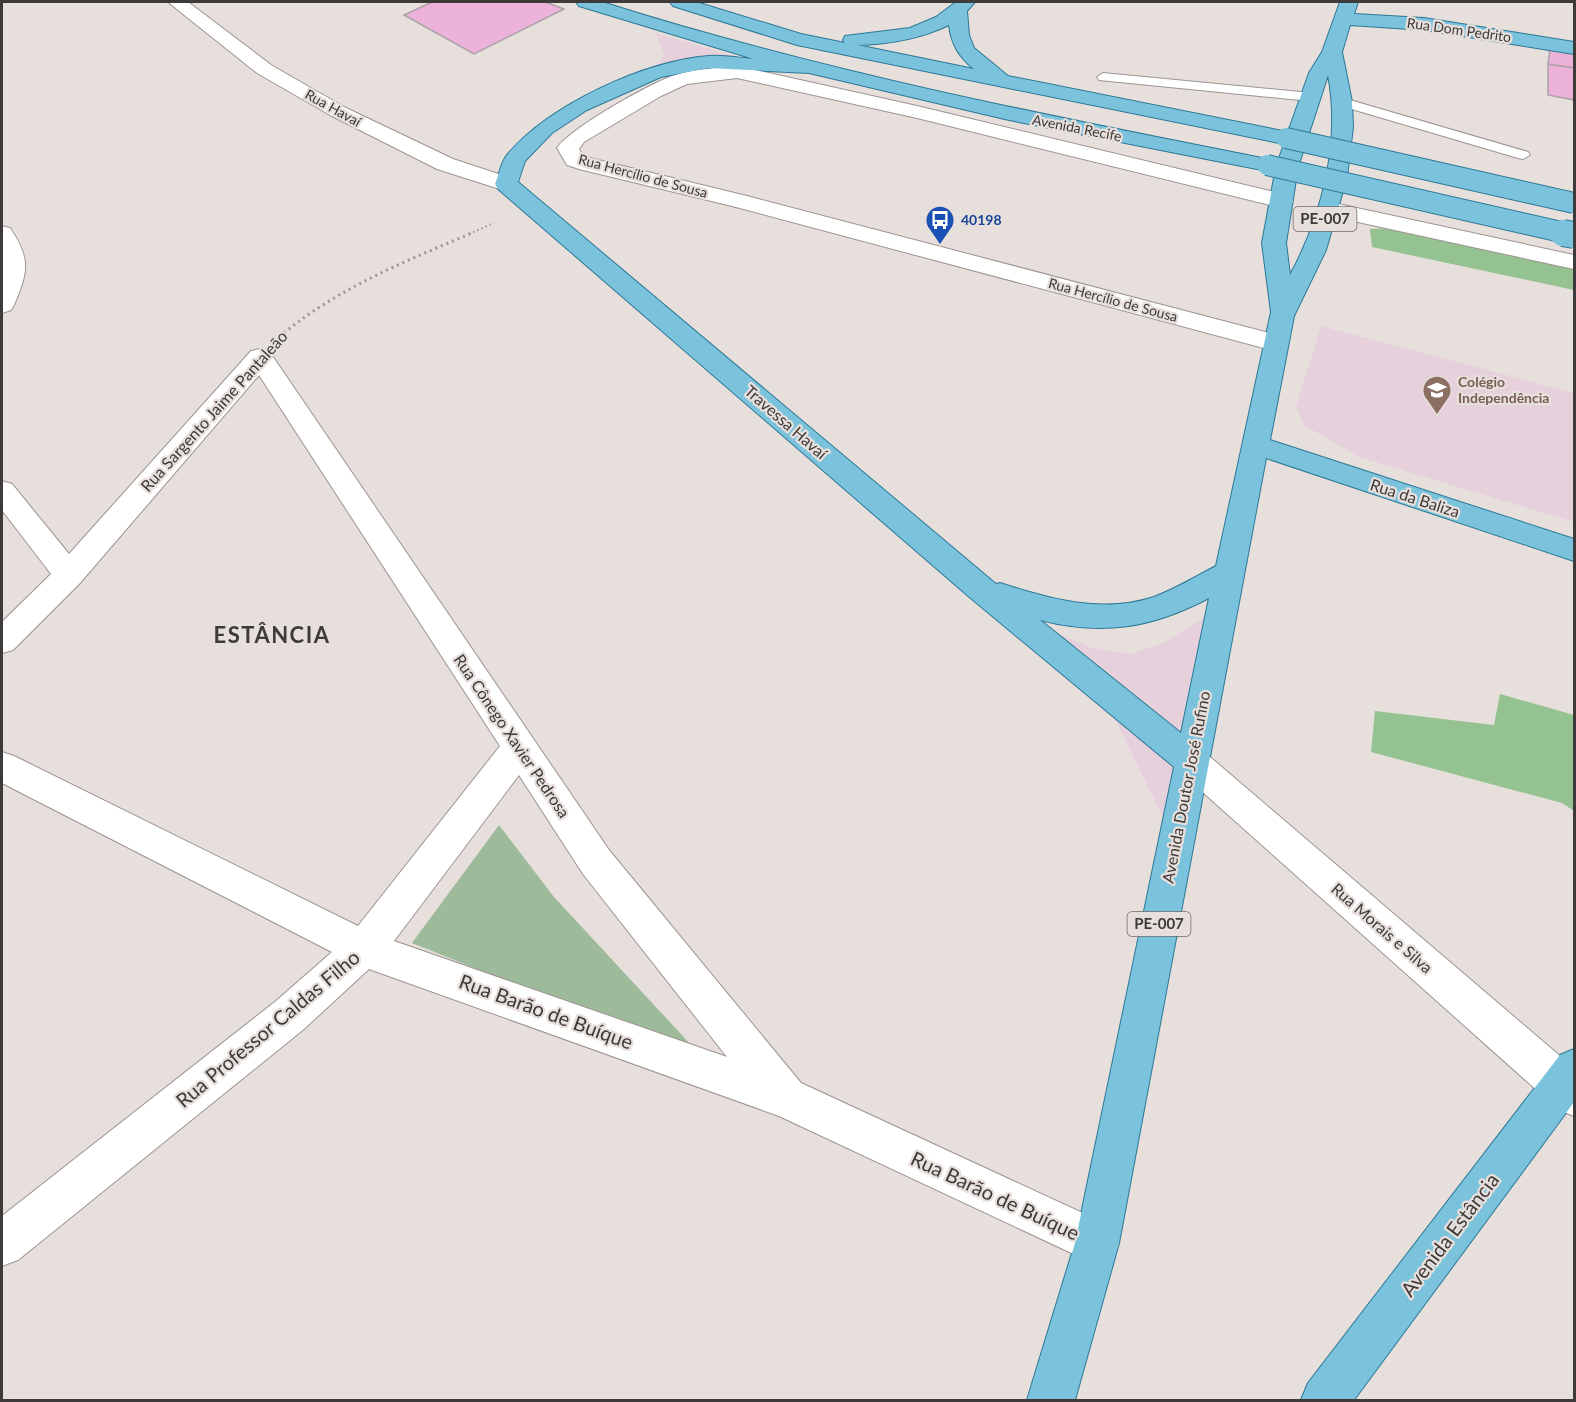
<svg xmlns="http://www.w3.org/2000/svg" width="1576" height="1402" font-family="Lato,sans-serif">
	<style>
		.commercial { fill: #e6d0dc }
		.green { fill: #9dbb9b }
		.forest { fill: #94c290 }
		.building { fill: #edb2d9; stroke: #aaa2a7; stroke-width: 1.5 }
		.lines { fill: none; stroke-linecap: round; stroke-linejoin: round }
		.service-casing { stroke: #9c9491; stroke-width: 2 }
		.minor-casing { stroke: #9c9491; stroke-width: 2 }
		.primary-casing { stroke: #2c7895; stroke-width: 2 }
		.path-far1 { stroke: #9b9592; stroke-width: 2; stroke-dasharray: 1.5 3; stroke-linecap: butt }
		.path { stroke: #9b9592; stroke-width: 3; stroke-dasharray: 2 4; stroke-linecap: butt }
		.service { fill: #fff; fill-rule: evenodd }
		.minor { fill: #fff; fill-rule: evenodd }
		.primary { fill: #7bc2dd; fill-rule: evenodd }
		.primary-bridge-far1-casing { stroke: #2c7895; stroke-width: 22; stroke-linecap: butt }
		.primary-bridge-casing { stroke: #2c7895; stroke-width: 28; stroke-linecap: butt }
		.primary-bridge-far1 { stroke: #7bc2dd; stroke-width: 20 }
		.primary-bridge { stroke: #7bc2dd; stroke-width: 26 }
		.labels { text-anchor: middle; stroke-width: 4.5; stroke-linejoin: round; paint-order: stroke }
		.far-street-label { font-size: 14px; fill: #3e3a39; stroke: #e7dfdb }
		.far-transit-label { font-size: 14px; font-weight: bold; fill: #164399; stroke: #e7dfdb; text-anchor: start }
		.far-education-label { font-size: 14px; font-weight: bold; fill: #785e54; stroke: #e7dfdb; text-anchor: start }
		.shield { fill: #e7dfdb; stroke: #716c6a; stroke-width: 1.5 }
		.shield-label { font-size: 15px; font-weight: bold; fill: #3e3a39 }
		.street-label { font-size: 16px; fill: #3e3a39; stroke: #e7dfdb }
		.near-street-label { font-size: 20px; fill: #3e3a39; stroke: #e7dfdb }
		.district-label { font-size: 22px; font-weight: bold; letter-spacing: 1.5px; fill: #3e3a39; stroke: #e7dfdb }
	</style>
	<rect width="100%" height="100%" fill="#e7dfdb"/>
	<path class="commercial" d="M 656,33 L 780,70 L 723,62 L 656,79 L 650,75 L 664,55 Z
		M 1321,326 L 1574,393 L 1574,522 L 1359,457 L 1304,425 L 1296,407 Z
		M 1209,615 L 1168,827 L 1097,683 L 1039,625 L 1089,647 L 1130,654 L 1163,643 Z"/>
	<path class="green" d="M 499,825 L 554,897 L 705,1060 L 412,943 Z"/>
	<path class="forest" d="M 1390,228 L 1574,267 L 1574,290 L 1372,247 L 1370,229 Z
		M 1500,694 L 1574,715 L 1574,811 L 1562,803 L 1371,752 L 1375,711 L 1494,725 Z"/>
	<path class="building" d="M 432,2 L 545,2 L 564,9 L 474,54 L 404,15 Z
		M 1550,49 L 1574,54 L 1574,68 L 1548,64 Z
		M 1548,64 L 1574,68 L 1574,100 L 1548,95 Z"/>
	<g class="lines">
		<g class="service-casing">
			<path id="service" d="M 1103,73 L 1311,93 L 1317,97 L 1311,101 L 1099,80 L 1097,77 Z
				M 1343,98 L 1528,152 L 1530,155 L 1523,159 L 1518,158 L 1338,105 L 1337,102 L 1338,99 Z"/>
		</g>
		<g class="minor-casing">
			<path id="minor" d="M 168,2 L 188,2 L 271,65 L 344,107 L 453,159 L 514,179 L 517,184 L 514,189 L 506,191 L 437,169 L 330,115 L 257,73 Z
				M 737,66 L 917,106 L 1282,194 L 1290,196 L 1293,201 L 1290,206 L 1282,208 L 917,118 L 737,78 L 687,84 L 661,96 L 584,142 L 579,149 L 583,156 L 594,159 L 747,196 L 1284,337 L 1288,343 L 1284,349 L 1275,351 L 732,206 L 579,169 L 567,165 L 557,148 C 572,127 646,86 672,76 C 693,69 715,68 737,66 Z
				M 1329,202 L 1574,255 L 1574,269 L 1321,214 L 1318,209 L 1321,204 Z
				M 2,226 L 10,228 C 31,259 28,272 14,305 L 11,310 L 2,313 Z
				M 260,349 L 269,351 L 609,850 L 801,1083 L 1113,1227 L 1119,1243 L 1113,1259 L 1097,1265 L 779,1116 L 369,969 L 304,1029 L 18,1260 L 2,1266 L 2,1216 L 276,1001 L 332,952 L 2,783 L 2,752 L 14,756 L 358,926 L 500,746 L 259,375 L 80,583 L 13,650 L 2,653 L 2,622 L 51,574 L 2,510 L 2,481 L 12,484 L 69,554 L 251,351 ZM 519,775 L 583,874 L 727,1057 L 394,941 Z
				M 1191,746 L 1203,751 L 1574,1068 L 1574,1116 L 1559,1110 L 1179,771 L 1174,761 L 1179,751 Z"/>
		</g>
		<g class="primary-casing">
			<path id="primary" d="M 576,2 L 602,2 C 820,71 1043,115 1267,159 L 1275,160 L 1277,164 L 1284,144 L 797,45 L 673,6 L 670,2 L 696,2 L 801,34 L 845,43 L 843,40 L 845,36 L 910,28 L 936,17 L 956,2 L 975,2 L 967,11 L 969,35 L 974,48 L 1008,76 L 1288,132 L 1309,73 L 1322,52 L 1340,2 L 1358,2 L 1354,14 L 1424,18 L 1574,42 L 1574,54 L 1424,30 L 1350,25 L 1342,52 L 1352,102 L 1353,127 L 1347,177 L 1326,250 L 1294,316 L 1270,440 L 1574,539 L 1574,561 L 1266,458 L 1119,1243 L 1075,1400 L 1027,1400 L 1075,1243 L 1174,767 L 967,595 L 498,189 L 495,184 C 499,175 501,162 507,155 C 549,105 644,61 709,56 C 724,55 740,58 754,59 L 579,6 ZM 949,25 C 951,44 959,57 974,69 L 857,45 C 889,44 920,39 949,25 ZM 709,68 L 809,73 L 1009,120 L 1267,171 L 1276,167 L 1262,243 L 1271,312 L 1216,566 C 1195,577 1175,589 1154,597 C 1102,614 1050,599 1000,583 L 996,584 L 518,182 L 525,161 L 552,133 L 587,110 L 661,77 ZM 1328,75 C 1341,142 1322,216 1290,275 L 1286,243 L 1298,167 ZM 1209,598 L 1181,733 L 1040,620 C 1103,636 1152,628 1209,598 Z
				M 1574,1049 L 1574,1102 L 1354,1400 L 1301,1400 L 1308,1383 L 1560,1055 Z"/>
		</g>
		<path class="path-far1" d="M 469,234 L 494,223"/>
		<path class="path" d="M 284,333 C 340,287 406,261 472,233"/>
		<use href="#service" class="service"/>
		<use href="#minor" class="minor"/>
		<use href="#primary" class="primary"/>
		<g class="primary-bridge-far1-casing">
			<path id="primary-bridge-far1" d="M 1286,138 L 1574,203
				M 1267,165 L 1570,234"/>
		</g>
		<g class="primary-bridge-casing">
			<path id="primary-bridge" d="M 1563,233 L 1574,235"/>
		</g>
		<use href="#primary-bridge-far1" class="primary-bridge-far1"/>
		<use href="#primary-bridge" class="primary-bridge"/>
	</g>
	<defs>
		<g id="bus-pin" transform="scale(1.5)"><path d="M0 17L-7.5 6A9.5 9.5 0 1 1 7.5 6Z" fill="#1a4fb4" stroke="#e7dfdb"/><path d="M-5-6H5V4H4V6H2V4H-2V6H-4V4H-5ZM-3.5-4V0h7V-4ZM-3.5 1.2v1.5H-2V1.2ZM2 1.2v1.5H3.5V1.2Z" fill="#fff"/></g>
		<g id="school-pin" transform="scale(1.5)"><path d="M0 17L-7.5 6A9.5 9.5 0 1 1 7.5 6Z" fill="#8d6e63" stroke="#e7dfdb"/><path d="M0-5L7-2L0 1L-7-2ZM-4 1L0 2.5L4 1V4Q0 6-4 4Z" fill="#fff"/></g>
	</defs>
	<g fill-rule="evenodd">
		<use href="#bus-pin" x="940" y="220"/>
		<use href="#school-pin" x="1437" y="390"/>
	</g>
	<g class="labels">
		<g class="far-street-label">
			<text transform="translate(1459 30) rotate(8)" y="5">Rua Dom Pedrito</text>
			<text transform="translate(333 108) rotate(29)" y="5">Rua Havaí</text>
			<text transform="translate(1077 128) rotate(11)" y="5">Avenida Recife</text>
			<text transform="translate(643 176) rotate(15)" y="5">Rua Hercílio de Sousa</text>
			<text transform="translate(1113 300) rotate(15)" y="5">Rua Hercílio de Sousa</text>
		</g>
		<g class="far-transit-label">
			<text x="961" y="225">40198</text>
		</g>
		<g class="far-education-label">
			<text x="1458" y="387">Colégio<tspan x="1458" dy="16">Independência</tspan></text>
		</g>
		<g class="shield">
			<rect x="1293.5" y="207" width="63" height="24" rx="4.5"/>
			<rect x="1127.5" y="912" width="63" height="24" rx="4.5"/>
		</g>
		<g class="shield-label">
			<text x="1325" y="224">PE-007</text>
			<text x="1159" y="929">PE-007</text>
		</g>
		<g class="street-label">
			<text transform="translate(214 411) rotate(-48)" y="6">Rua Sargento Jaime Pantaleão</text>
			<text transform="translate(786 422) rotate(41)" y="6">Travessa Havaí</text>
			<text transform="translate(1415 498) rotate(18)" y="6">Rua da Baliza</text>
			<text transform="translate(512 736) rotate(56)" y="6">Rua Cônego Xavier Pedrosa</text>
			<text transform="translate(1186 787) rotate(-79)" y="6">Avenida Doutor José Rufino</text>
			<text transform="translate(1382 928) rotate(41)" y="6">Rua Morais e Silva</text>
		</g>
		<g class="near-street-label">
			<text transform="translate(546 1012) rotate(20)" y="7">Rua Barão de Buíque</text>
			<text transform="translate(268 1029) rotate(-40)" y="7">Rua Professor Caldas Filho</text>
			<text transform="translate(995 1196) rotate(25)" y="7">Rua Barão de Buíque</text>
			<text transform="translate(1450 1235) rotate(-53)" y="7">Avenida Estância</text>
		</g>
		<g class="district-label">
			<text x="272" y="643">ESTÂNCIA</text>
		</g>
	</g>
	<rect width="1576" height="1402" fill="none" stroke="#3e3a39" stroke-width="6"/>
</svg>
